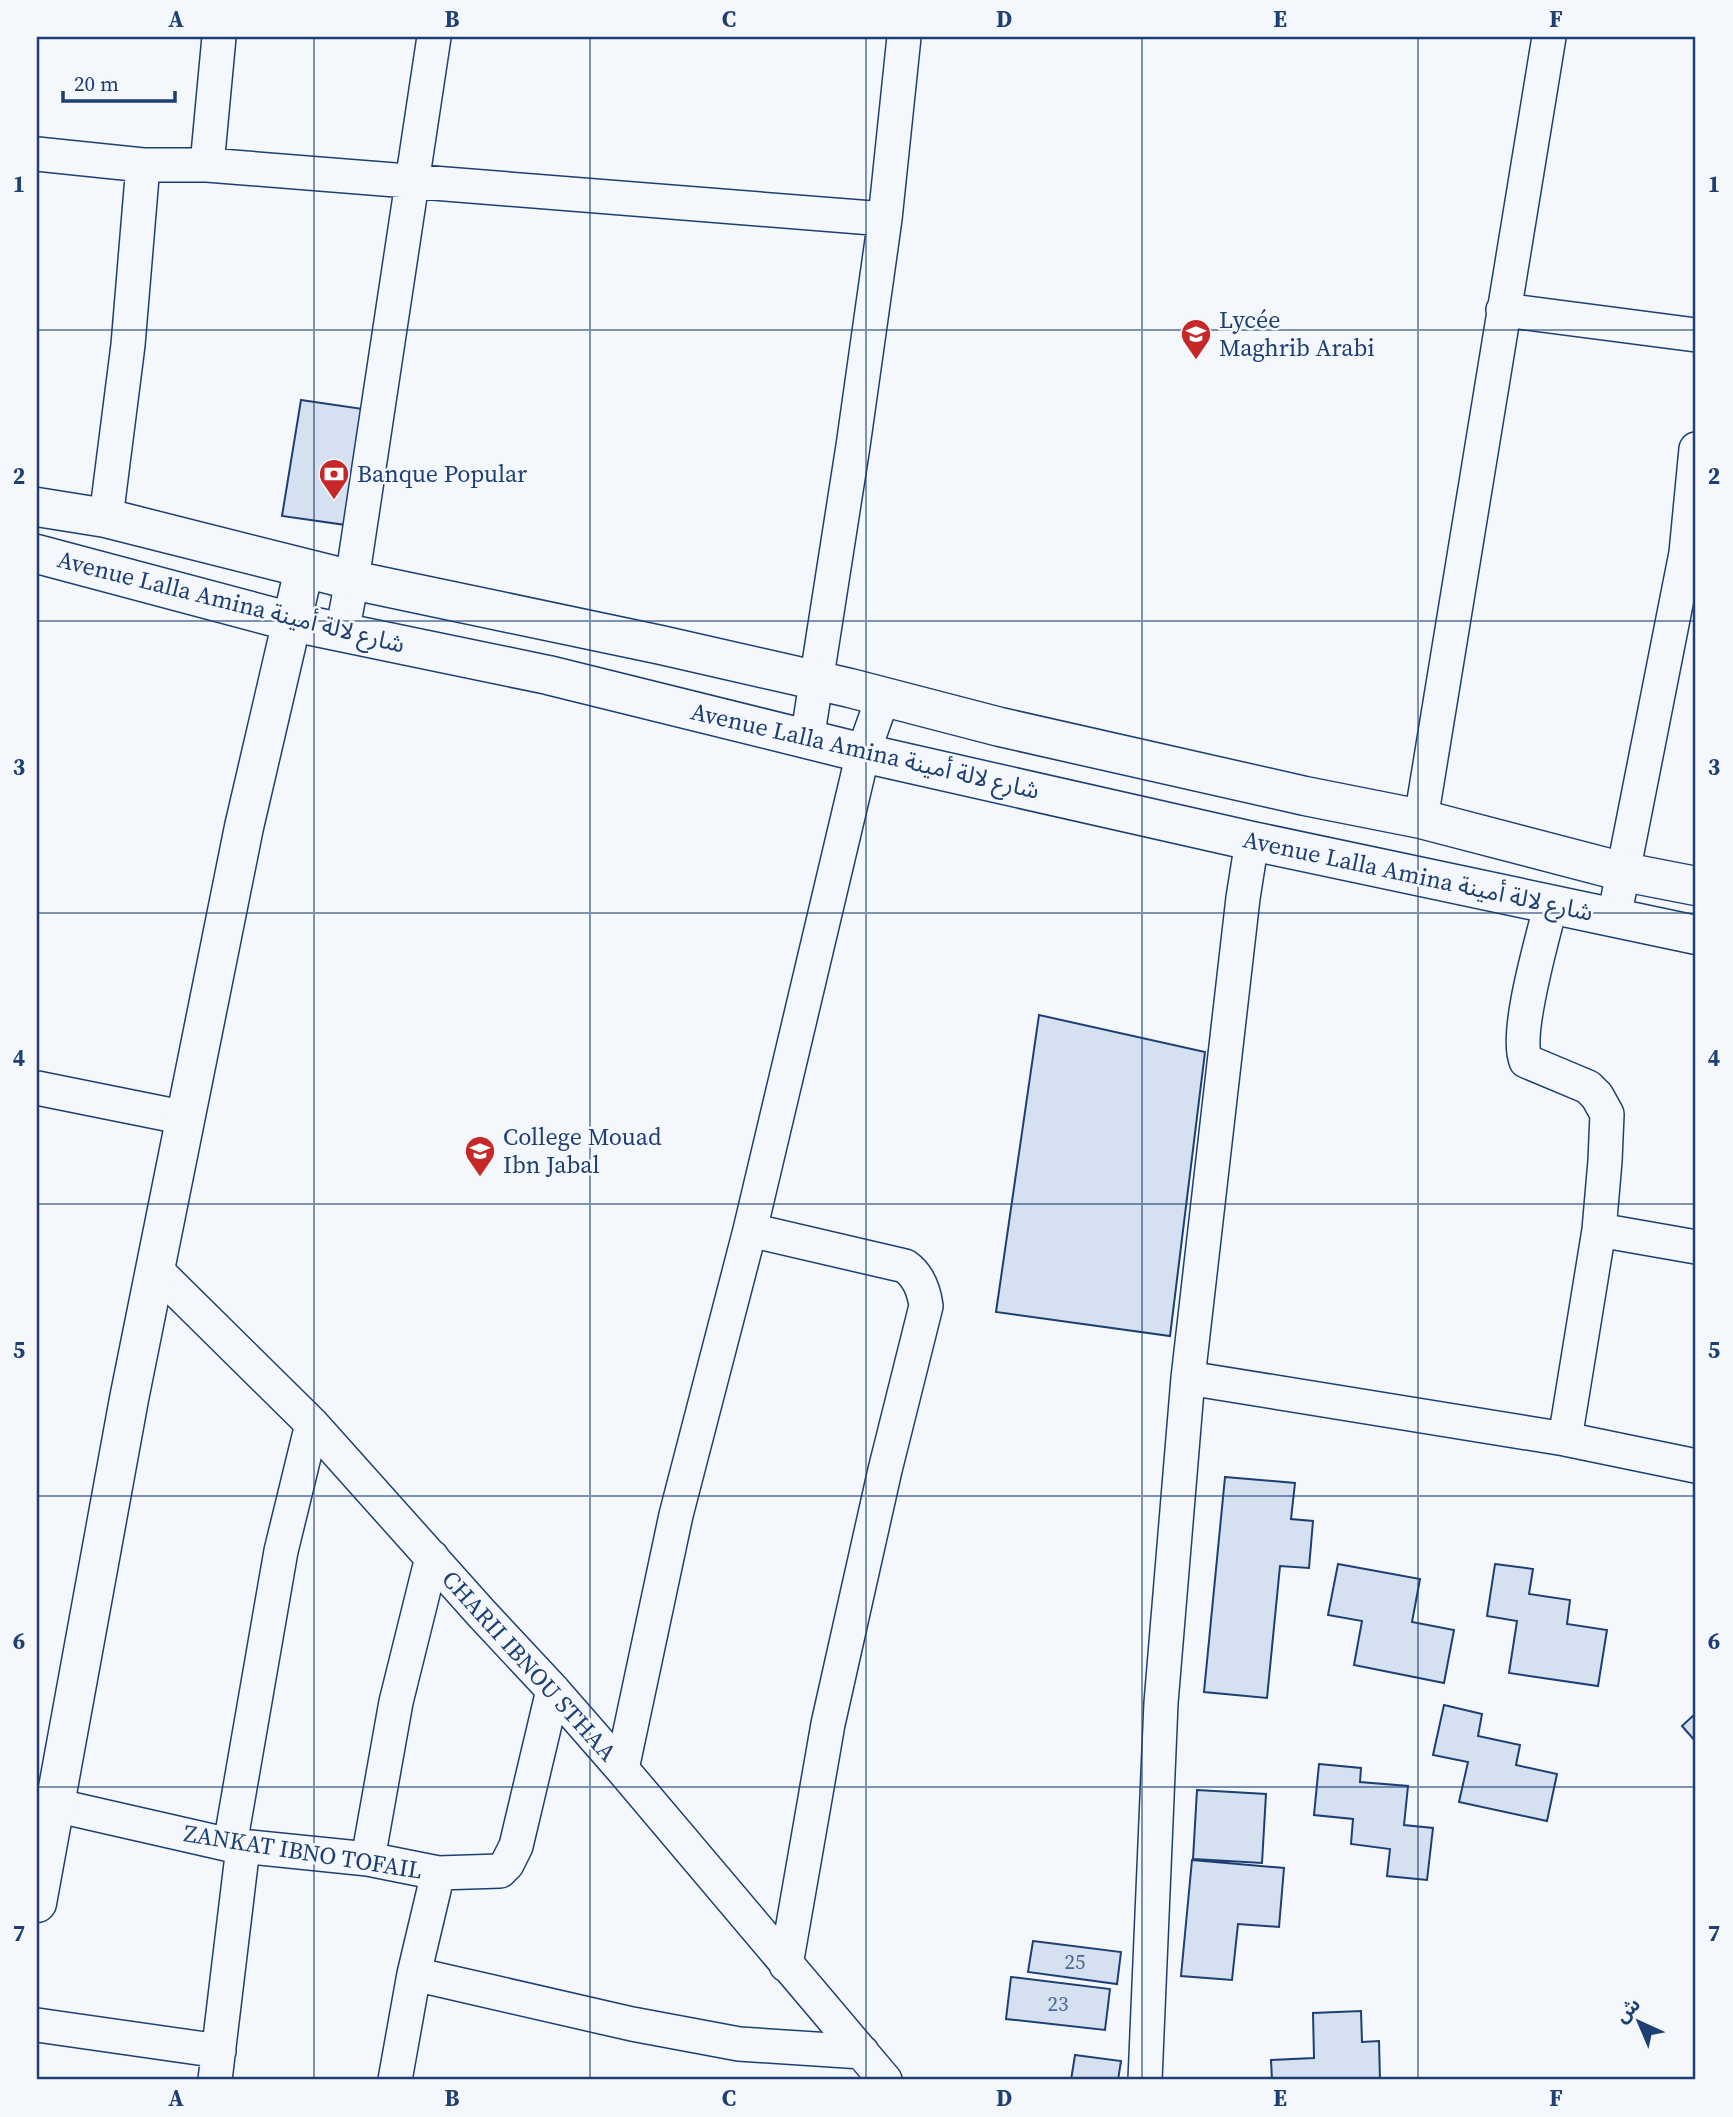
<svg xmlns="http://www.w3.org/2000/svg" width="1733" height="2117" font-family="'Source Serif 4','Noto Sans Arabic',serif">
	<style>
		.building { fill: #d5e0f0; stroke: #1d3f73; stroke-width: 2 }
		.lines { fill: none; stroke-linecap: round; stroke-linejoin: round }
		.street-casing { stroke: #1d3f73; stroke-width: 36 }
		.secondary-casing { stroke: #1d3f73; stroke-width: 41 }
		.street { stroke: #f4f7fb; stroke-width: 33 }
		.secondary { stroke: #f4f7fb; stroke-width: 38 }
		.grid { fill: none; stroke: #1d3f73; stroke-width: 2; stroke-opacity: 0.55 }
		.labels { text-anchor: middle; stroke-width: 5; stroke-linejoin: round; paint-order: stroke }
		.number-label { font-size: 21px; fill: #4b6792 }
		.poi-label { font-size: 24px; fill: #1d3f73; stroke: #f4f7fb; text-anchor: start }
		.street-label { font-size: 24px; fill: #1d3f73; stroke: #f4f7fb }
		.neatline { fill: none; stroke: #1d3f73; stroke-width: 2.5 }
		.grid-label { font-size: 23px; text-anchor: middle; font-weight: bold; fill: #1d3f73 }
	</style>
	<rect width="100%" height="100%" fill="#f4f7fb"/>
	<path class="building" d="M 301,400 L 363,409 L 346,525 L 282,516 Z
		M 1039,1015 L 1205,1052 L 1170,1336 L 996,1312 Z
		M 1225,1477 L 1295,1483 L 1291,1519 L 1313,1521 L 1309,1568 L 1280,1566 L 1267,1698 L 1204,1692 Z
		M 1338,1564 L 1420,1579 L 1412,1622 L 1454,1630 L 1444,1683 L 1354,1665 L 1362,1621 L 1328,1615 Z
		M 1495,1564 L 1533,1569 L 1529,1594 L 1570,1600 L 1567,1624 L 1607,1630 L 1598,1686 L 1509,1673 L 1517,1621 L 1487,1616 Z
		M 1444,1705 L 1482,1714 L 1478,1736 L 1520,1745 L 1516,1765 L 1557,1774 L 1547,1821 L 1459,1802 L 1468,1762 L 1433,1755 Z
		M 1696,1713 L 1696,1742 L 1682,1726 Z
		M 1319,1764 L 1361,1768 L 1360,1782 L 1408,1786 L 1404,1825 L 1433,1828 L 1427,1880 L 1387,1876 L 1390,1849 L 1351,1844 L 1353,1819 L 1314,1815 Z
		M 1197,1790 L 1266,1794 L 1262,1863 L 1193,1859 Z
		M 1192,1860 L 1284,1868 L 1279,1927 L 1238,1924 L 1232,1980 L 1181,1976 Z
		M 1033,1941 L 1121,1952 L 1117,1984 L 1028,1972 Z
		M 1011,1977 L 1110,1989 L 1105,2030 L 1006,2019 Z
		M 1361,2011 L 1362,2042 L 1379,2041 L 1380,2080 L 1272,2080 L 1271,2060 L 1314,2058 L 1313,2013 Z
		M 1075,2055 L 1121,2061 L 1118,2080 L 1071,2080 Z"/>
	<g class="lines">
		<g class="street-casing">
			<path id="street" d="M 37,154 L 143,165 L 207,165 L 885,219
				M 207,165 L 219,37
				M 1503,310 L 1696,335
				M 106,518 L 128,345 L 143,165
				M 342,633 L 352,580 L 434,37
				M 807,740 L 853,446 L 885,219 L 904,37
				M 1421,819 L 1549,37
				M 1551,904 C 1543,937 1514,1034 1526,1061 L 1588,1087 L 1597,1096 L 1607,1114 L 1605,1161 L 1599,1230 L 1565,1439
				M 1614,918 L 1686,553 L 1696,449
				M 37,1088 L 186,1118
				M 750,1230 L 905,1266 C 919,1276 924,1290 926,1306 L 885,1470 L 828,1724 L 786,1965
				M 1599,1230 L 1696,1247
				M 155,1269 L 312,1424 L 482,1614 L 553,1690 L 622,1769 L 885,2080
				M 1188,1378 L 1565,1439 L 1696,1466
				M 622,1769 L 676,1515 L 750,1230 L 863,753 L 883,697
				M 37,1801 L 230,1845 L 368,1859 L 438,1873 L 500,1871 L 507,1864 L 516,1846 L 553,1690
				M 230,1845 L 281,1551 L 312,1424
				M 368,1859 L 396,1702 L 432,1557
				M 414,1974 L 632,2024 L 739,2044 L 862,2052
				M 37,2025 L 219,2051
				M 215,2080 L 243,1847
				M 395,2080 L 414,1974 L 438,1873
				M 1145,2080 L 1161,1703 L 1188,1378 L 1243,898 L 1252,841"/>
		</g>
		<g class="secondary-casing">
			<path id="secondary" d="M 37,507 L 106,518 L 352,580 L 661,645 L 850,688 L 1000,727 L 1305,796 L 1421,819 L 1624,872 L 1696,886
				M 37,554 L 292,622 L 548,675 L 863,753 L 1252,841 L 1696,935
				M 37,1903 L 129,1399 L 244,827 L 304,569"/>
		</g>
		<use href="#street" class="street"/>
		<use href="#secondary" class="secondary"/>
	</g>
	<path class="grid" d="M 314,37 L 314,2080M 590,37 L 590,2080M 866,37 L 866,2080M 1142,37 L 1142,2080M 1418,37 L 1418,2080M 37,330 L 1696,330M 37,621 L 1696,621M 37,913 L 1696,913M 37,1204 L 1696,1204M 37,1496 L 1696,1496M 37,1787 L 1696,1787"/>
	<defs>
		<g id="school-pin" transform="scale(1.575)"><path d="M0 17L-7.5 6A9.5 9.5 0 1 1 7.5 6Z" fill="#c62828" stroke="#f4f7fb"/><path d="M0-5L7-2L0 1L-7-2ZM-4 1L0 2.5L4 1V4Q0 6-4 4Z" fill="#fff"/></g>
		<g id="bank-pin" transform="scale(1.575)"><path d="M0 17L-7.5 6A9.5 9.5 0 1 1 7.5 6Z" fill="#c62828" stroke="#f4f7fb"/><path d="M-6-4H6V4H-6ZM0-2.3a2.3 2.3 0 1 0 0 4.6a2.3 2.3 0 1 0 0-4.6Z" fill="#fff"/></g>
	</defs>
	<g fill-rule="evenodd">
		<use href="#school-pin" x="1196" y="334"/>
		<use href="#bank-pin" x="334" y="474"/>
		<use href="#school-pin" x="480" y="1151"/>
	</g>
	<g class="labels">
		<g class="number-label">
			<text x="1075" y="1969">25</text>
			<text x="1058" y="2011">23</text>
		</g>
		<g class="poi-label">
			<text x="1219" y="328">Lycée<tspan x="1219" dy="28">Maghrib Arabi</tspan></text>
			<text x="357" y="482">Banque Popular</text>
			<text x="503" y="1145">College Mouad<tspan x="503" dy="28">Ibn Jabal</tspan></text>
		</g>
		<g class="street-label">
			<text transform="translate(231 602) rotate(14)" y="8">Avenue Lalla Amina شارع لالة أمينة</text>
			<text transform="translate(865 751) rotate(13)" y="8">Avenue Lalla Amina شارع لالة أمينة</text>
			<text transform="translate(1418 876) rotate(12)" y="8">Avenue Lalla Amina شارع لالة أمينة</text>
			<text transform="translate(529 1666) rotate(48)" y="8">CHARII IBNOU STHAA</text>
			<text transform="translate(303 1852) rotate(9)" y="8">ZANKAT IBNO TOFAIL</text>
		</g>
	</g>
	<rect width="1733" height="2117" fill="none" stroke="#f4f7fb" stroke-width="77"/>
	<g transform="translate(1639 2022) rotate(316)" stroke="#f4f7fb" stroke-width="5" paint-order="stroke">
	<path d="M0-5L12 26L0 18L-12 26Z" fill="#1d3f73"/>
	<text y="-10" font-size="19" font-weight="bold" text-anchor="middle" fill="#1d3f73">ش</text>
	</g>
	<path d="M63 91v10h112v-10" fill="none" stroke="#1d3f73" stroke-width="3.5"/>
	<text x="74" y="91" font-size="21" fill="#1d3f73" stroke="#f4f7fb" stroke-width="5" paint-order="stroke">20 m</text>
	<rect x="38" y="38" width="1656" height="2040" class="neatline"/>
	<g class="grid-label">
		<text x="176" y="27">A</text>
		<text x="452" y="27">B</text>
		<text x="729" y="27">C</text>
		<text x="1004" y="27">D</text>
		<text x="1280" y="27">E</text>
		<text x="1556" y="27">F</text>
		<text x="19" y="192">1</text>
		<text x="1714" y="192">1</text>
		<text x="19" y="484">2</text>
		<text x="1714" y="484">2</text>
		<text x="19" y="775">3</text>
		<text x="1714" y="775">3</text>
		<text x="19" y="1066">4</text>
		<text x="1714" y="1066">4</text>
		<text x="19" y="1358">5</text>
		<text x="1714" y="1358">5</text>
		<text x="19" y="1649">6</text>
		<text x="1714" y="1649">6</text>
		<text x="19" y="1941">7</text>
		<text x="1714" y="1941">7</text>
		<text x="176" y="2106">A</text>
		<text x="452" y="2106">B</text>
		<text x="729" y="2106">C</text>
		<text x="1004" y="2106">D</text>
		<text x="1280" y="2106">E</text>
		<text x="1556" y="2106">F</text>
	</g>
</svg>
